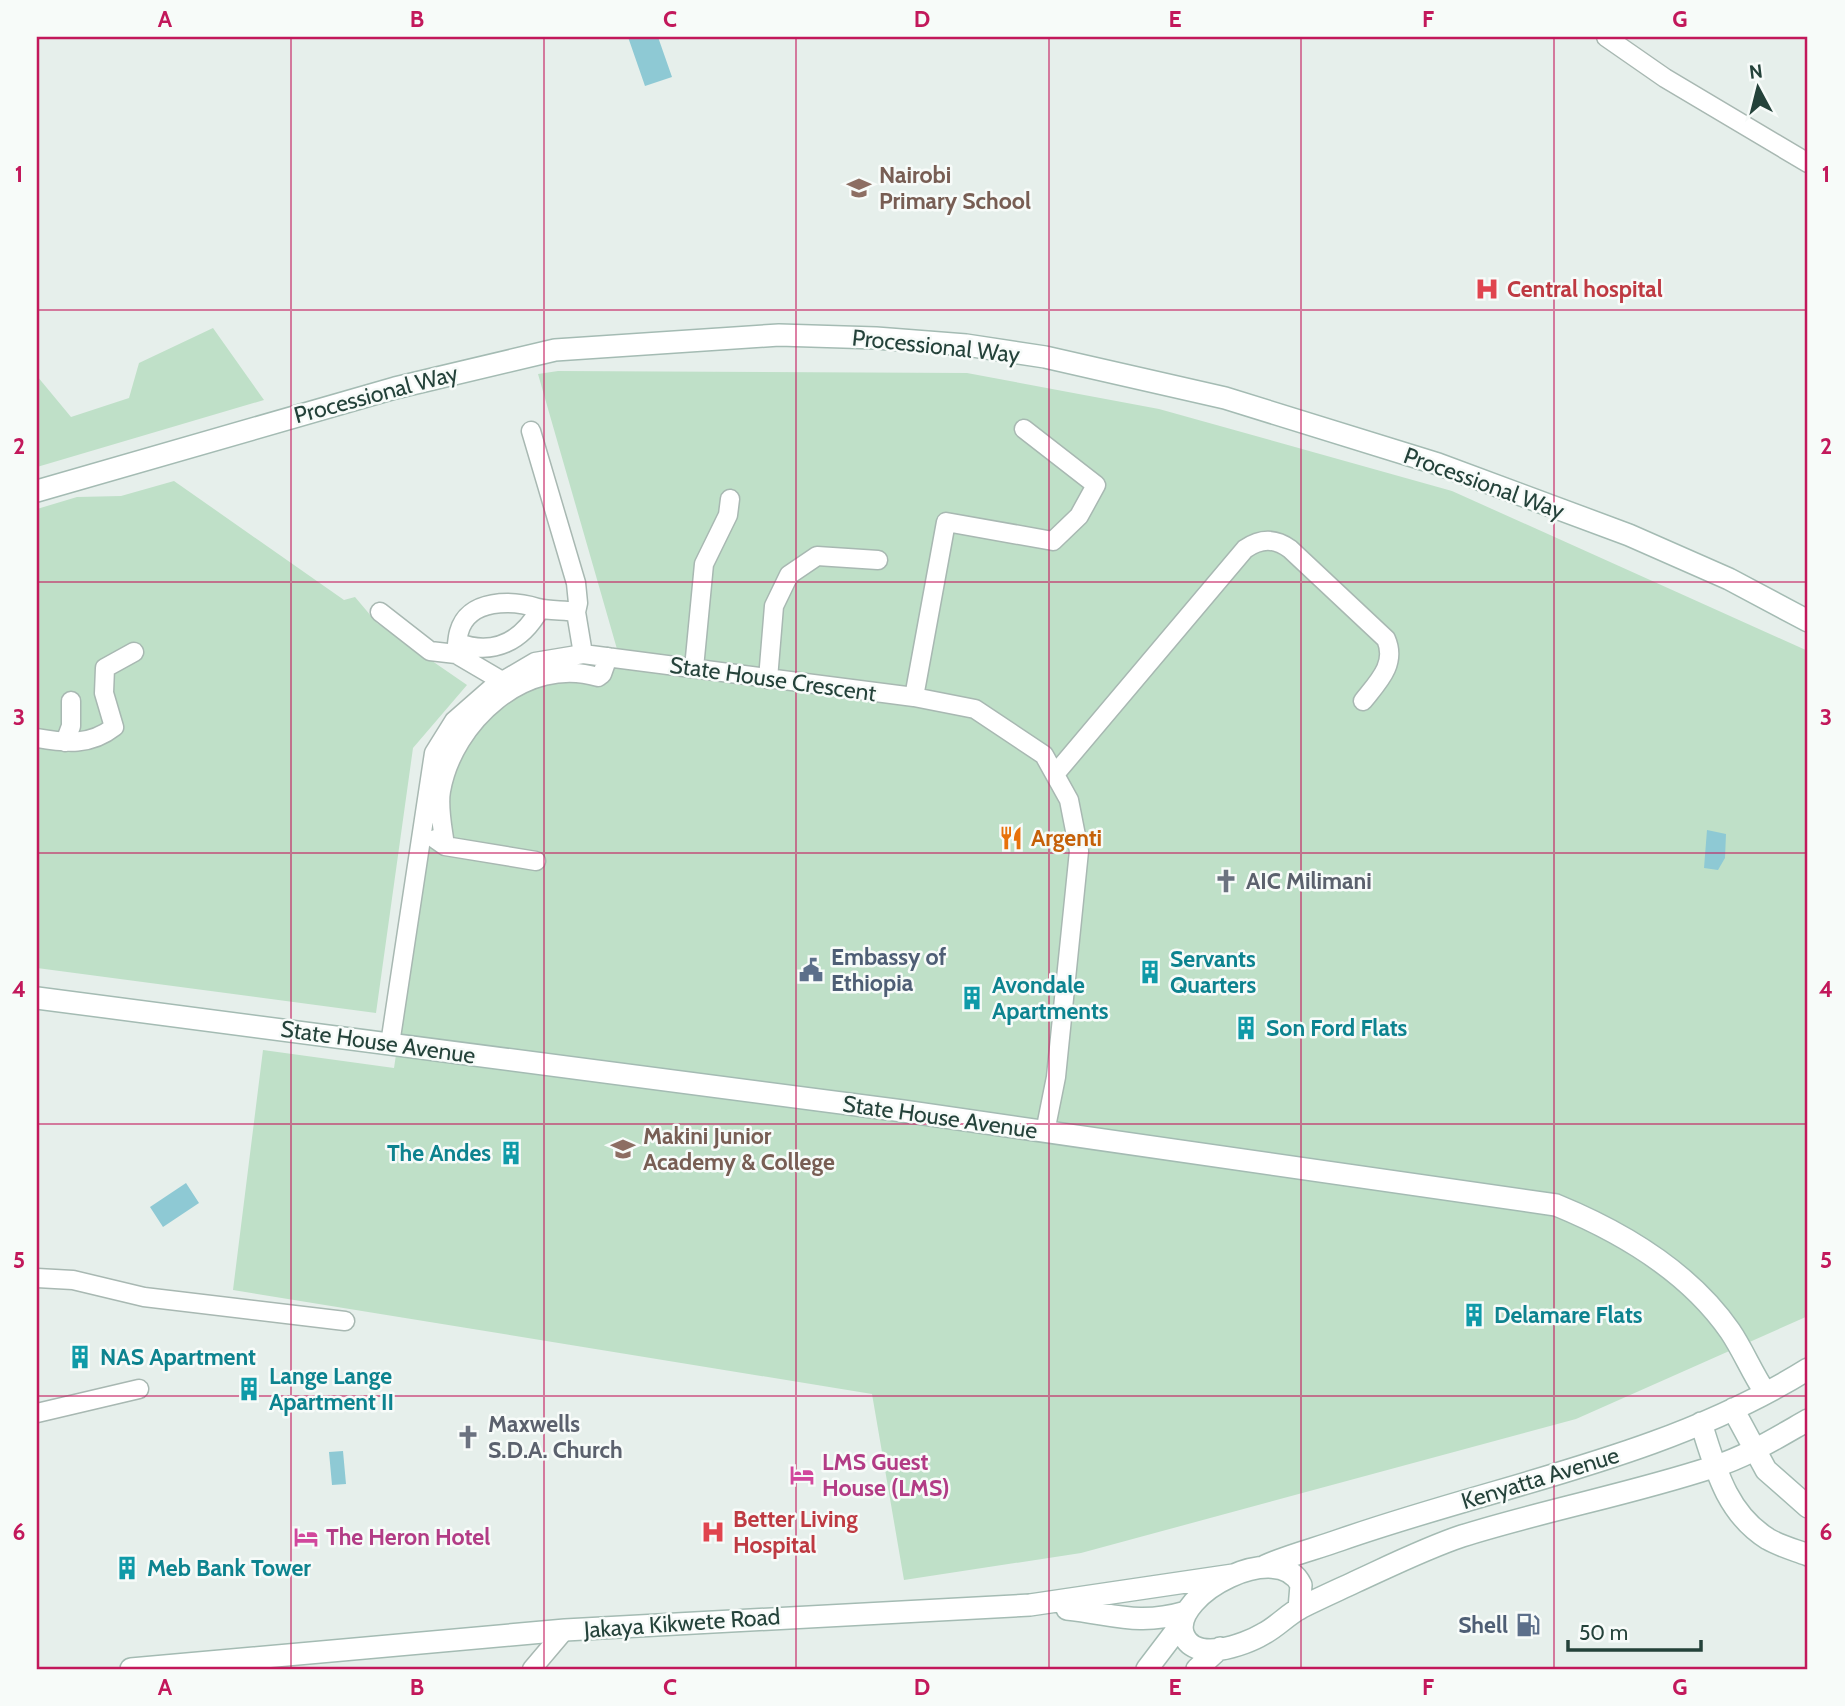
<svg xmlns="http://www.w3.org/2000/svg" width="1845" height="1706" font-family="Cabin,sans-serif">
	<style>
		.green { fill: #bfe0c8 }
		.water { fill: #8ec9d4 }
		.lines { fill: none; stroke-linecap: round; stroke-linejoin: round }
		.street-casing { stroke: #a8b8b2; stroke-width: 21 }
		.secondary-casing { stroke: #a4bbb3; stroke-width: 24 }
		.street { stroke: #fff; stroke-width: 18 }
		.secondary { stroke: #fff; stroke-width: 21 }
		.grid { fill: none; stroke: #c2185b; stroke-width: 2; stroke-opacity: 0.55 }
		.labels { text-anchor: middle; stroke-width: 5; stroke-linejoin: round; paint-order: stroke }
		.education-label { font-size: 23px; font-weight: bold; fill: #785e54; stroke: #f7fbf9; text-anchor: start }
		.health-label { font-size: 23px; font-weight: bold; fill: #be3a42; stroke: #f7fbf9; text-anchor: start }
		.street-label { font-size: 23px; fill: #24423a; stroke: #f7fbf9 }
		.food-label { font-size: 23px; font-weight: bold; fill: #c56008; stroke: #f7fbf9; text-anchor: start }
		.worship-label { font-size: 23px; font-weight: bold; fill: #5b616d; stroke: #f7fbf9; text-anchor: start }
		.service-label { font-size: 23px; font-weight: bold; fill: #4e5e75; stroke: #f7fbf9; text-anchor: start }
		.culture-label { font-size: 23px; font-weight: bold; fill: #0d838f; stroke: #f7fbf9; text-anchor: start }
		.hotel-label { font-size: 23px; font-weight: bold; fill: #b23c85; stroke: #f7fbf9; text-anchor: start }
		.neatline { fill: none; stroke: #c2185b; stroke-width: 2.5 }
		.grid-label { font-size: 23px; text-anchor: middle; font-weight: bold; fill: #c2185b }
	</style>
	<rect width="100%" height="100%" fill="#e6efeb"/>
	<path class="green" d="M 213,328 L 264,400 L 37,467 L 37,376 L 71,417 L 129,398 L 139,363 Z
		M 558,371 L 967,373 L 1159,409 L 1452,491 L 1808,651 L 1808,1316 L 1576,1419 L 1081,1553 L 904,1580 L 872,1394 L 233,1290 L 263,1050 L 394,1068 L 438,777 L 465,722 L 544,665 L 621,663 L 538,374 Z
		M 174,481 L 344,600 L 355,597 L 377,623 L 467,685 L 413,748 L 376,1013 L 37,968 L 37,509 L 77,497 L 121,496 Z"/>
	<path class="water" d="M 628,37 L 658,37 L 672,77 L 645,86 Z
		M 1707,830 L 1726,834 L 1725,858 L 1718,870 L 1704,868 Z
		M 186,1183 L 199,1203 L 163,1227 L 150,1207 Z
		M 343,1451 L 346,1484 L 332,1485 L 329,1452 Z"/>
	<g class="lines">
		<g class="street-casing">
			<path id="street" d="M 1606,37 L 1665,78 L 1808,163
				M 531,431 L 576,583 L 578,603 L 576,612 L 583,654
				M 380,612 L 430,651 L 456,654 L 502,681
				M 458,643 C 494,656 522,641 540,609
				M 456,654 C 457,647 457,639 459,632 C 468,598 513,600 538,608 C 549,611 564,610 576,612
				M 694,668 L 704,564 L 728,515 L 730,499
				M 768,679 L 774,606 L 789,575 L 817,556 L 878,560
				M 914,697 L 946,522 L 1053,541 L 1079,516 L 1096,485 L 1024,429
				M 37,738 C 66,743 90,746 114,727 L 104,693 L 105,668 L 134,652
				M 65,742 L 71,726 L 71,701
				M 1056,773 L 1245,549 C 1261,538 1275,538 1290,549 L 1386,639 C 1397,664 1378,682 1363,701
				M 435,839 L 445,846 L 536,861
				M 445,846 C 443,829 438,808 441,791 C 453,722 526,655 598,677 L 602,674 L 608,657
				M 390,1044 L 434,753 L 454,721 L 494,686 L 535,662 L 583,654 L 914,697 L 975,709 L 1044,755 L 1069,800 L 1079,851 L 1056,1077 L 1045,1132
				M 37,1278 L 73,1280 L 144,1297 L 345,1321
				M 37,1413 L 139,1389
				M 532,1669 L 565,1630"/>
		</g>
		<g class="secondary-casing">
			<path id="secondary" d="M 37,491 L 395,388 L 555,350 L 779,335 L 876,338 L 966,345 L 1045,357 L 1225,398 L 1438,464 L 1629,535 L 1729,579 L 1808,621
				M 37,998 L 903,1111 L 1556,1205 C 1622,1232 1689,1272 1730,1331 C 1743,1350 1752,1373 1765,1392
				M 1733,1409 L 1766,1470 L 1808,1507
				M 1701,1423 C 1715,1467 1726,1513 1768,1539 C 1780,1546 1795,1550 1808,1555
				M 1265,1566 C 1289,1555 1315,1549 1340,1540 C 1497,1485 1665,1458 1808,1369
				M 1067,1609 C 1114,1614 1138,1626 1186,1612
				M 1299,1609 L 1301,1585 C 1279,1538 1172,1594 1183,1633 C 1192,1664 1245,1645 1263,1634 C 1277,1627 1288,1614 1302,1607 C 1320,1598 1338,1590 1355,1582 C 1390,1566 1426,1548 1462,1536 C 1545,1510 1631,1494 1713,1467 C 1746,1457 1778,1437 1808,1420
				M 131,1669 L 565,1630 L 1030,1605 L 1233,1575
				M 1147,1669 L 1182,1623
				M 1197,1669 L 1220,1648"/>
		</g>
		<use href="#street" class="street"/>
		<use href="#secondary" class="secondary"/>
	</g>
	<path class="grid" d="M 291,37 L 291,1669M 544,37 L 544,1669M 796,37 L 796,1669M 1049,37 L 1049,1669M 1301,37 L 1301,1669M 1554,37 L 1554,1669M 37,310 L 1808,310M 37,582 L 1808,582M 37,853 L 1808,853M 37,1124 L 1808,1124M 37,1396 L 1808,1396"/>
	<defs>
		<g id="school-bare" transform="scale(1.89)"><path d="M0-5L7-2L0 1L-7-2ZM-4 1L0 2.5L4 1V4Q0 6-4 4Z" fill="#8d6e63" stroke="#f7fbf9" stroke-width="2.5" paint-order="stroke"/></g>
		<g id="hospital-bare" transform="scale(1.89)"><path d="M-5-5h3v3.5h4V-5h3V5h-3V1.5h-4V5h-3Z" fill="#e0444e" stroke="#f7fbf9" stroke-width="2.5" paint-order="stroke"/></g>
		<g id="restaurant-bare" transform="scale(1.89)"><path d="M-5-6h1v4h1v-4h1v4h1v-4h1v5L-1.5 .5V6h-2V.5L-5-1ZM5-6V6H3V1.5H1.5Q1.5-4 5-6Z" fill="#e8710a" stroke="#f7fbf9" stroke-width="2.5" paint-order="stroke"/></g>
		<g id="church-bare" transform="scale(1.89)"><path d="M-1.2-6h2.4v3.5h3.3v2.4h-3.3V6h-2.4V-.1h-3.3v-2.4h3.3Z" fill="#6b7280" stroke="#f7fbf9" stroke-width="2.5" paint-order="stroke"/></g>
		<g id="civic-bare" transform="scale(1.89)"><path d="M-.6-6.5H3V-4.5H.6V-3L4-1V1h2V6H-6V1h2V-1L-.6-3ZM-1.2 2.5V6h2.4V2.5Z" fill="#5c6f8a" stroke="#f7fbf9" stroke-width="2.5" paint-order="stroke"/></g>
		<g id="building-bare" transform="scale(1.89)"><path d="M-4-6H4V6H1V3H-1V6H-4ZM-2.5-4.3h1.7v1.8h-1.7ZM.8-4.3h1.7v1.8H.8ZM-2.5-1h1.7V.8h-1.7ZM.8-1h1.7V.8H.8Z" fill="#0f9aa8" stroke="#f7fbf9" stroke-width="2.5" paint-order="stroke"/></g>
		<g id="university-bare" transform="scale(1.89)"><path d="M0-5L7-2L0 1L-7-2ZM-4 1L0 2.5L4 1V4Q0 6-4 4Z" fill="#8d6e63" stroke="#f7fbf9" stroke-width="2.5" paint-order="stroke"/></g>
		<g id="hotel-bare" transform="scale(1.89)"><path d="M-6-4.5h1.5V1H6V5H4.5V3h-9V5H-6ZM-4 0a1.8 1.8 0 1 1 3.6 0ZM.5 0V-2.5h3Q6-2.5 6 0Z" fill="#d1479c" stroke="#f7fbf9" stroke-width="2.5" paint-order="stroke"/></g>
		<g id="fuel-bare" transform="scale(1.89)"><path d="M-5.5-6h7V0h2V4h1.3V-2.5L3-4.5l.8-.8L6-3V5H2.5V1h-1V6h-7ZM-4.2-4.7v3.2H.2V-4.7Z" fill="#5c6f8a" stroke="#f7fbf9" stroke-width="2.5" paint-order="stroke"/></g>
	</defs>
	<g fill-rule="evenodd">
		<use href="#school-bare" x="859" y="188"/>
		<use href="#hospital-bare" x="1487" y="289"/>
		<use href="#restaurant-bare" x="1011" y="838"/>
		<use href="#church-bare" x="1226" y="881"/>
		<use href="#civic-bare" x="811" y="970"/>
		<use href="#building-bare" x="1150" y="972"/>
		<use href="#building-bare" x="972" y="998"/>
		<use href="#building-bare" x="1246" y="1028"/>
		<use href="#university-bare" x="623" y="1149"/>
		<use href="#building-bare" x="511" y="1153"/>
		<use href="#building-bare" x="1474" y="1315"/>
		<use href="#building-bare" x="80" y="1357"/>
		<use href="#building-bare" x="249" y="1389"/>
		<use href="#church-bare" x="468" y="1437"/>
		<use href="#hotel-bare" x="802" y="1475"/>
		<use href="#hospital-bare" x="713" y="1532"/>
		<use href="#hotel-bare" x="306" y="1537"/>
		<use href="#building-bare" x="127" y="1568"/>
		<use href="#fuel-bare" x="1528" y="1625"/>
	</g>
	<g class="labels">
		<g class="education-label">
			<text x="879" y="183">Nairobi<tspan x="879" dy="26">Primary School</tspan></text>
			<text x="643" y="1144">Makini Junior<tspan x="643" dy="26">Academy &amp; College</tspan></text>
		</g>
		<g class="health-label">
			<text x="1507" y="297">Central hospital</text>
			<text x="733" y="1527">Better Living<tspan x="733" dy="26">Hospital</tspan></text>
		</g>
		<g class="street-label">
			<text transform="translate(936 346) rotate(6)" y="8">Processional Way</text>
			<text transform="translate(376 394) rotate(-15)" y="8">Processional Way</text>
			<text transform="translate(1484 483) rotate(20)" y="8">Processional Way</text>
			<text transform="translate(773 679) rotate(8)" y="8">State House Crescent</text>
			<text transform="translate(378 1042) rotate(8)" y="8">State House Avenue</text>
			<text transform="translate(940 1117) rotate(8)" y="8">State House Avenue</text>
			<text transform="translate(1540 1478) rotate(-17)" y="8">Kenyatta Avenue</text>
			<text transform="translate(682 1623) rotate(-4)" y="8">Jakaya Kikwete Road</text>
		</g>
		<g class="food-label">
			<text x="1031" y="846">Argenti</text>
		</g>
		<g class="worship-label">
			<text x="1246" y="889">AIC Milimani</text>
			<text x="488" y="1432">Maxwells<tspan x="488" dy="26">S.D.A. Church</tspan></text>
		</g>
		<g class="service-label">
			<text x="831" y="965">Embassy of<tspan x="831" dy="26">Ethiopia</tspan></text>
			<text x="1508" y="1633" text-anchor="end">Shell</text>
		</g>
		<g class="culture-label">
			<text x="1170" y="967">Servants<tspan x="1170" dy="26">Quarters</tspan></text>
			<text x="992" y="993">Avondale<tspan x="992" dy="26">Apartments</tspan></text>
			<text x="1266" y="1036">Son Ford Flats</text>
			<text x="491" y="1161" text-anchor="end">The Andes</text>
			<text x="1494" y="1323">Delamare Flats</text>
			<text x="100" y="1365">NAS Apartment</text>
			<text x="269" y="1384">Lange Lange<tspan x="269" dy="26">Apartment II</tspan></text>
			<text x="147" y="1576">Meb Bank Tower</text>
		</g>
		<g class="hotel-label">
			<text x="822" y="1470">LMS Guest<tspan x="822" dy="26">House (LMS)</tspan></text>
			<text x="326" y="1545">The Heron Hotel</text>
		</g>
	</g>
	<rect width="1845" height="1706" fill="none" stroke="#f7fbf9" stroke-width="77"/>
	<g transform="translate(1758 88) rotate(353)" stroke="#f7fbf9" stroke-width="5" paint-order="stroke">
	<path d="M0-5L12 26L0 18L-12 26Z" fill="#24423a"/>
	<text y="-10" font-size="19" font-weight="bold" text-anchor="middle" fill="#24423a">N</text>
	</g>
	<path d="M1568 1640v10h133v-10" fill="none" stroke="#24423a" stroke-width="3.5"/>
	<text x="1579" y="1640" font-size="21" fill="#24423a" stroke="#f7fbf9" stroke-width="5" paint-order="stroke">50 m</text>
	<rect x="38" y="38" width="1768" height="1630" class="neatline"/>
	<g class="grid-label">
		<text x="165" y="27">A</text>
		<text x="417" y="27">B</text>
		<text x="670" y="27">C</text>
		<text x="922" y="27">D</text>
		<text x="1175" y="27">E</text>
		<text x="1428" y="27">F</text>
		<text x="1680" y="27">G</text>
		<text x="19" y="182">1</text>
		<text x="1826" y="182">1</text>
		<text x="19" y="454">2</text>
		<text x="1826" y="454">2</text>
		<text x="19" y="725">3</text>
		<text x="1826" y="725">3</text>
		<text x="19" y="997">4</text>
		<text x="1826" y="997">4</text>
		<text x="19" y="1268">5</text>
		<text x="1826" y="1268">5</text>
		<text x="19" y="1540">6</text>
		<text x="1826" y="1540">6</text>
		<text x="165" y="1695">A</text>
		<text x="417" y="1695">B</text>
		<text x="670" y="1695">C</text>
		<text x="922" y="1695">D</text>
		<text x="1175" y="1695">E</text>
		<text x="1428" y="1695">F</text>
		<text x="1680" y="1695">G</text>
	</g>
</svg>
